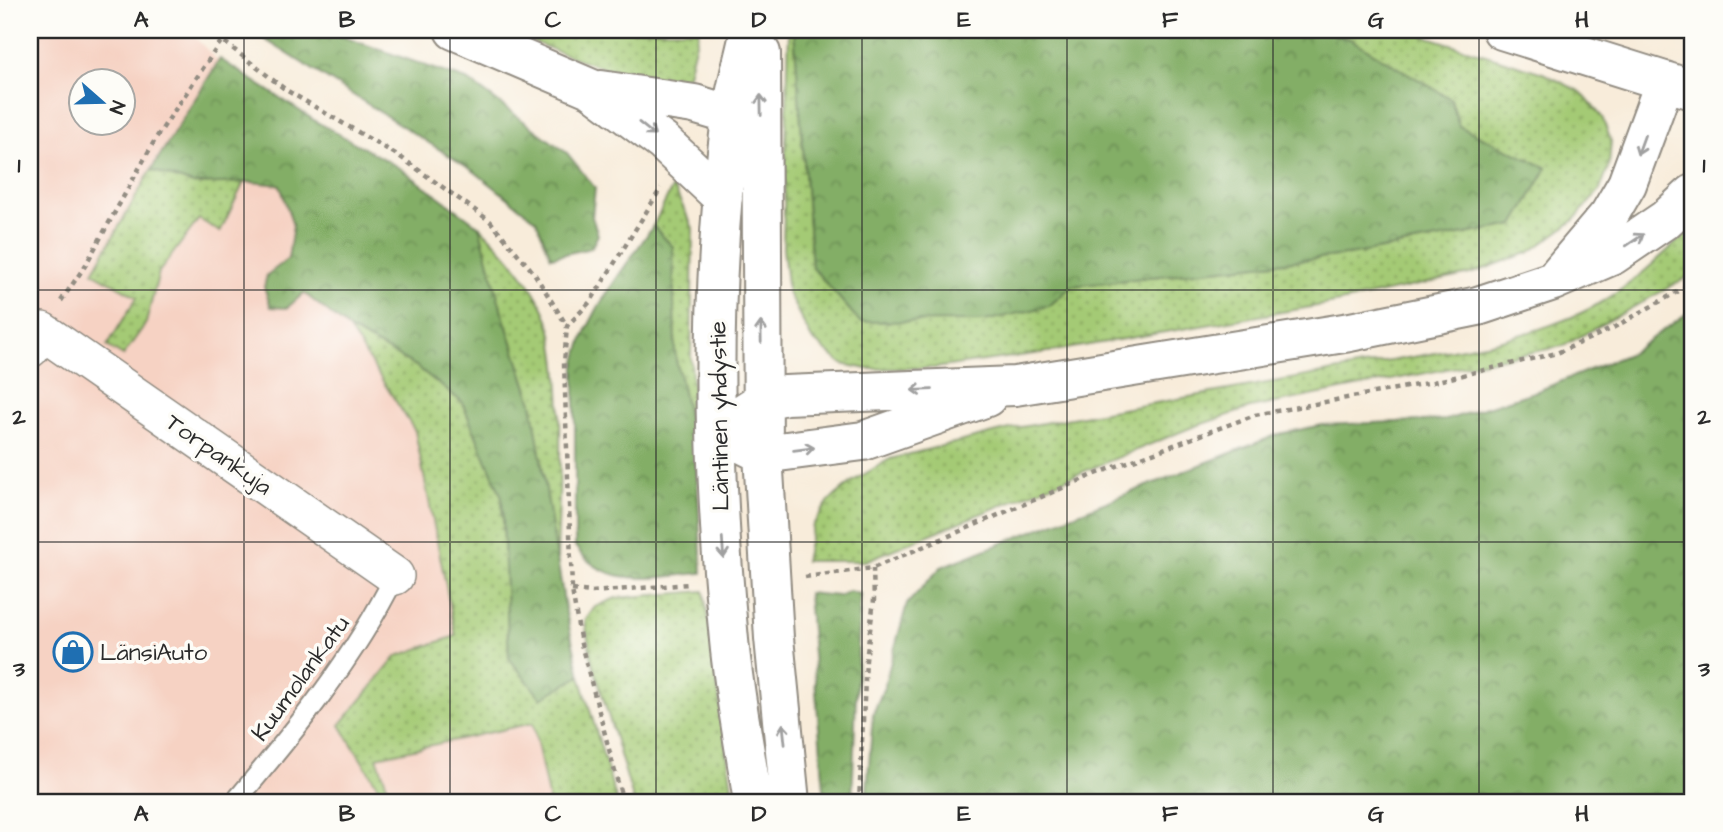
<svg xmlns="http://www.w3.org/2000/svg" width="1723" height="832" font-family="'Architects Daughter',sans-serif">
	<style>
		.built { fill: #f6d2c3; fill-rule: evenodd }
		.grass { fill: url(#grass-dots); stroke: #687a50; stroke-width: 2 }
		.forest { fill: url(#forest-crowns); stroke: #576c48; stroke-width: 2 }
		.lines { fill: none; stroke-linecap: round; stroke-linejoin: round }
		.service-casing { stroke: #928c82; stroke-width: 23 }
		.minor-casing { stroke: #928c82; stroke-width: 40 }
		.secondary-casing { stroke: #928c82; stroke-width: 42 }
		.path { stroke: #928c82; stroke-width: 4.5; stroke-dasharray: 5 5; stroke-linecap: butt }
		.service { stroke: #fff; stroke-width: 19 }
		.minor { stroke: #fff; stroke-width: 37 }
		.secondary { stroke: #fff; stroke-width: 38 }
		.oneway { stroke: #a0a0a0 }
		.grid { fill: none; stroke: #2b2b2b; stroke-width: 2; stroke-opacity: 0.55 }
		.labels { text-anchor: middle; stroke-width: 7; stroke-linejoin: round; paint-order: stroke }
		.street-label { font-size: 24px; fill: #2b2b2b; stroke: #fdfcf7 }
		.poi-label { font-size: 24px; fill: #2b2b2b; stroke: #fdfcf7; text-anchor: start }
		.neatline { fill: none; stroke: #2b2b2b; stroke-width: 2.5 }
		.grid-label { font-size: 23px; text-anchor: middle; font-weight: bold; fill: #2b2b2b }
	</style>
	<defs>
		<pattern id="grass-dots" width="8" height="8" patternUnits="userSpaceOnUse" patternTransform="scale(1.75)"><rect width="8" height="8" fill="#a4ca74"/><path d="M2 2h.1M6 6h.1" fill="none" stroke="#86a45f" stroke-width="1.8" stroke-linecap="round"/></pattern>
		<pattern id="forest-crowns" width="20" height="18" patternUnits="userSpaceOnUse" patternTransform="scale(1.75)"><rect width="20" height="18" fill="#83ae66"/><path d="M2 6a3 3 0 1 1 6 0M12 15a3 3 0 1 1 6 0" fill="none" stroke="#6b8e54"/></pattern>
	</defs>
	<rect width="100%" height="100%" fill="#fdfcf7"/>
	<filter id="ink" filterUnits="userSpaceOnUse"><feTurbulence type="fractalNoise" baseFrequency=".0143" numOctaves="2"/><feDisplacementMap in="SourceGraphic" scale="14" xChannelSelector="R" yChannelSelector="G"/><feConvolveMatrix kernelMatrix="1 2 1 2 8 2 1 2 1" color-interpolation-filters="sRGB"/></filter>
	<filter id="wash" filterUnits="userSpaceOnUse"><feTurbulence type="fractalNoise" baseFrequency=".00686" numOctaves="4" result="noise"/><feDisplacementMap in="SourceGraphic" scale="28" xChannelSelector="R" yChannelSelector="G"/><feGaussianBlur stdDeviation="1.57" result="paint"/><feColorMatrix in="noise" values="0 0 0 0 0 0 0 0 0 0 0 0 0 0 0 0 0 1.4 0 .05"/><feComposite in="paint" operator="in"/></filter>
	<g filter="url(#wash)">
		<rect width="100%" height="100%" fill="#f8ecda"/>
		<path class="built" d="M 30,30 L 188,30 L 495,349 L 575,802 L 30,802 ZM 80,80 L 122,80 L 122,122 L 80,122 Z"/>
		<path class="grass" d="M 503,30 L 699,30 L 687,78 C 642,90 548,47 503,30 Z
			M 789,30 L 794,30 L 812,267 L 1049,306 L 1072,286 L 1354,254 L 1514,225 L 1546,168 L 1458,126 L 1350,39 L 1319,30 L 1406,30 L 1543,73 L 1581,92 L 1602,117 L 1611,141 L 1609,165 L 1600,190 L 1573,221 L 1530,252 L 1470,274 L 1335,303 L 1048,352 L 934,368 L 867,369 L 842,364 L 812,339 L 788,293 L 783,248 Z
			M 151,170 L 193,184 L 244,182 L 220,232 L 199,219 L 159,272 L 146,323 L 123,356 L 107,346 L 137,297 L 93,272 Z
			M 673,186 L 693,228 L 691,359 L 696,452 L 675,355 L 673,247 L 653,226 Z
			M 479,226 C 505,251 529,278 544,310 C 569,361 558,500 557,561 L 532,403 L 502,312 Z
			M 1693,227 L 1693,274 L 1563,346 L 1250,408 L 1190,428 L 865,561 L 805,561 L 813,525 L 829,501 L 853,481 L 890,459 L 1010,429 L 1491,343 C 1526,333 1561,324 1593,307 C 1631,287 1661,256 1693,227 Z
			M 349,329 L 416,366 L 462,402 L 502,496 L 509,658 L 541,698 L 580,676 L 617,802 L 549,802 L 533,723 L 377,757 L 390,794 L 383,795 L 340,725 L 397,656 L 456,636 L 415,431 Z
			M 704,591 L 734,802 L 634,802 L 591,657 L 585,621 L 595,607 L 616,598 Z"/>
		<path class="forest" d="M 250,30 L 324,30 L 469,81 L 567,153 L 595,188 L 592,217 L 598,235 L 591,248 L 551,257 L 536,220 L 475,172 Z
			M 794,30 L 1319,30 L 1350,39 L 1451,99 L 1459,126 L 1547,168 L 1514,225 L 1354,254 L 1072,286 L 1049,306 L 985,321 L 860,322 L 812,267 Z
			M 220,59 L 317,122 L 400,168 L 479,226 L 502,312 L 532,403 L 565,608 L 580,676 L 541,698 L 509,658 L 502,497 L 462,402 L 416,366 L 349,329 L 304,293 L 287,308 L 271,307 L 264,287 L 267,275 L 288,259 L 293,226 L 280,185 L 251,182 L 193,184 L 151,170 Z
			M 653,226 L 673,247 L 675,355 L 696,452 L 702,573 C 655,577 605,590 575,546 L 575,367 C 584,315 624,270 653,226 Z
			M 1693,309 L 1693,802 L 866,802 L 873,714 L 883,690 L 907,604 L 941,567 L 1279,434 L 1322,425 L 1446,420 L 1540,390 L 1631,353 Z
			M 849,591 L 860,594 L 852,802 L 825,802 L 808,593 L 839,596 Z"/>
	</g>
	<g filter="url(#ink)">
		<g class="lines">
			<g class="service-casing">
				<path id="service" d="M 235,802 C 294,732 354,659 395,576"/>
			</g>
			<g class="minor-casing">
				<path id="minor" d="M 30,349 L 42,331 L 395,576"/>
			</g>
			<g class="secondary-casing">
				<path id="secondary" d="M 454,30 L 592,89 L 663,142 L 723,198
					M 750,30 C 744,59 735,88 731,118 C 709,290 712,467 729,640 C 734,694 745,748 753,802
					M 1502,30 L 1693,90
					M 761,53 L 763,454 L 774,638 L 790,802
					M 601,90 L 694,104 L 731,115
					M 1559,274 L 1609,215 L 1627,184 L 1665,81
					M 716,431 L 762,401 L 785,395 L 1015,386 L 1350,332 L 1478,306 L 1553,281 L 1613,255 L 1666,219 L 1693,194
					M 739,442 L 763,454 L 863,441 L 987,397"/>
			</g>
			<path class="path" d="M 209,30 L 286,90 L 399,156 L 490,221 L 534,273 L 567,326
				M 61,301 L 85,266 L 156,138 L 222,40
				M 805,577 L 873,568 L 1093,475 L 1255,415 L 1433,382 L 1557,353 L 1611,329 L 1693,283
				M 572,590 L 592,592 L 689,584
				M 623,802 L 581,644 L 572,590 L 564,363 L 567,326 L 591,301 L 661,188
				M 859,802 L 866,660 L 874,600 L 873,568"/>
			<use href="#service" class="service"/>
			<use href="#minor" class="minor"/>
			<use href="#secondary" class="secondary"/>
		</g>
		<defs><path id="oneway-shaft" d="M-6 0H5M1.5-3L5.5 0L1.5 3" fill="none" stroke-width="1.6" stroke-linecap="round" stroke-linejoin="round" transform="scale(1.75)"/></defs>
		<g class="oneway">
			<use href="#oneway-shaft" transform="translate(761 105) rotate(-91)"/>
			<use href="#oneway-shaft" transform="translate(647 129) rotate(39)"/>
			<use href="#oneway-shaft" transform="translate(1641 145) rotate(110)"/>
			<use href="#oneway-shaft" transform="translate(1635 240) rotate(-34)"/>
			<use href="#oneway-shaft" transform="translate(761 332) rotate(-91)"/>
			<use href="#oneway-shaft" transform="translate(922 390) rotate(178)"/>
			<use href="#oneway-shaft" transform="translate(804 449) rotate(-7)"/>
			<use href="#oneway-shaft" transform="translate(723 548) rotate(86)"/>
			<use href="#oneway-shaft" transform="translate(784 734) rotate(-96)"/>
		</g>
	</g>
	<path class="grid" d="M 244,30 L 244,802M 450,30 L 450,802M 656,30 L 656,802M 862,30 L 862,802M 1067,30 L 1067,802M 1273,30 L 1273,802M 1479,30 L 1479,802M 30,290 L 1693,290M 30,542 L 1693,542"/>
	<defs>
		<g id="shop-ring" transform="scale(2.0125)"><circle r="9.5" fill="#fdfcf7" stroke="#1f6fb2" stroke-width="1.5"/><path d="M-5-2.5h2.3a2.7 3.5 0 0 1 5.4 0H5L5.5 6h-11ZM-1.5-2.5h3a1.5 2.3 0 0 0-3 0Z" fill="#1f6fb2"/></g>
	</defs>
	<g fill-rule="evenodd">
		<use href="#shop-ring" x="73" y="652"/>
	</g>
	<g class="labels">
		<g class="street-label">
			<text transform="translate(719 416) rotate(-91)" y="8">Läntinen yhdystie</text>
			<text transform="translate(219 454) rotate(35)" y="8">Torpankuja</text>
			<text transform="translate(300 678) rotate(-54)" y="8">Kuumolankatu</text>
		</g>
		<g class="poi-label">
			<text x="100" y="660">LänsiAuto</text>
		</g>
	</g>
	<rect width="1723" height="832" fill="none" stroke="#fdfcf7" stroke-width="77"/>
	<g transform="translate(102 102) rotate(110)"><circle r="33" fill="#fdfcf7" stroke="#a9a8a5" stroke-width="2"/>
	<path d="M0-5L12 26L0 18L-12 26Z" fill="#1f6fb2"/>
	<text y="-10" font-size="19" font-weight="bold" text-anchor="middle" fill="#2b2b2b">N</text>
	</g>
	<rect x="38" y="38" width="1646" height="756" class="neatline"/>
	<g class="grid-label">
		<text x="141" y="27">A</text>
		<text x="347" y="27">B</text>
		<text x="553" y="27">C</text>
		<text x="759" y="27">D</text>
		<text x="964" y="27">E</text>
		<text x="1170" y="27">F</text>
		<text x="1376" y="27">G</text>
		<text x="1582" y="27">H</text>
		<text x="19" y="172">1</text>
		<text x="1704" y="172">1</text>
		<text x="19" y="424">2</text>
		<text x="1704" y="424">2</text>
		<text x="19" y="676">3</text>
		<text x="1704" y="676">3</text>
		<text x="141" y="821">A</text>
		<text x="347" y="821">B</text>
		<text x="553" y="821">C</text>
		<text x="759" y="821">D</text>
		<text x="964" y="821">E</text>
		<text x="1170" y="821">F</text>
		<text x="1376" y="821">G</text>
		<text x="1582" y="821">H</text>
	</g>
</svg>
